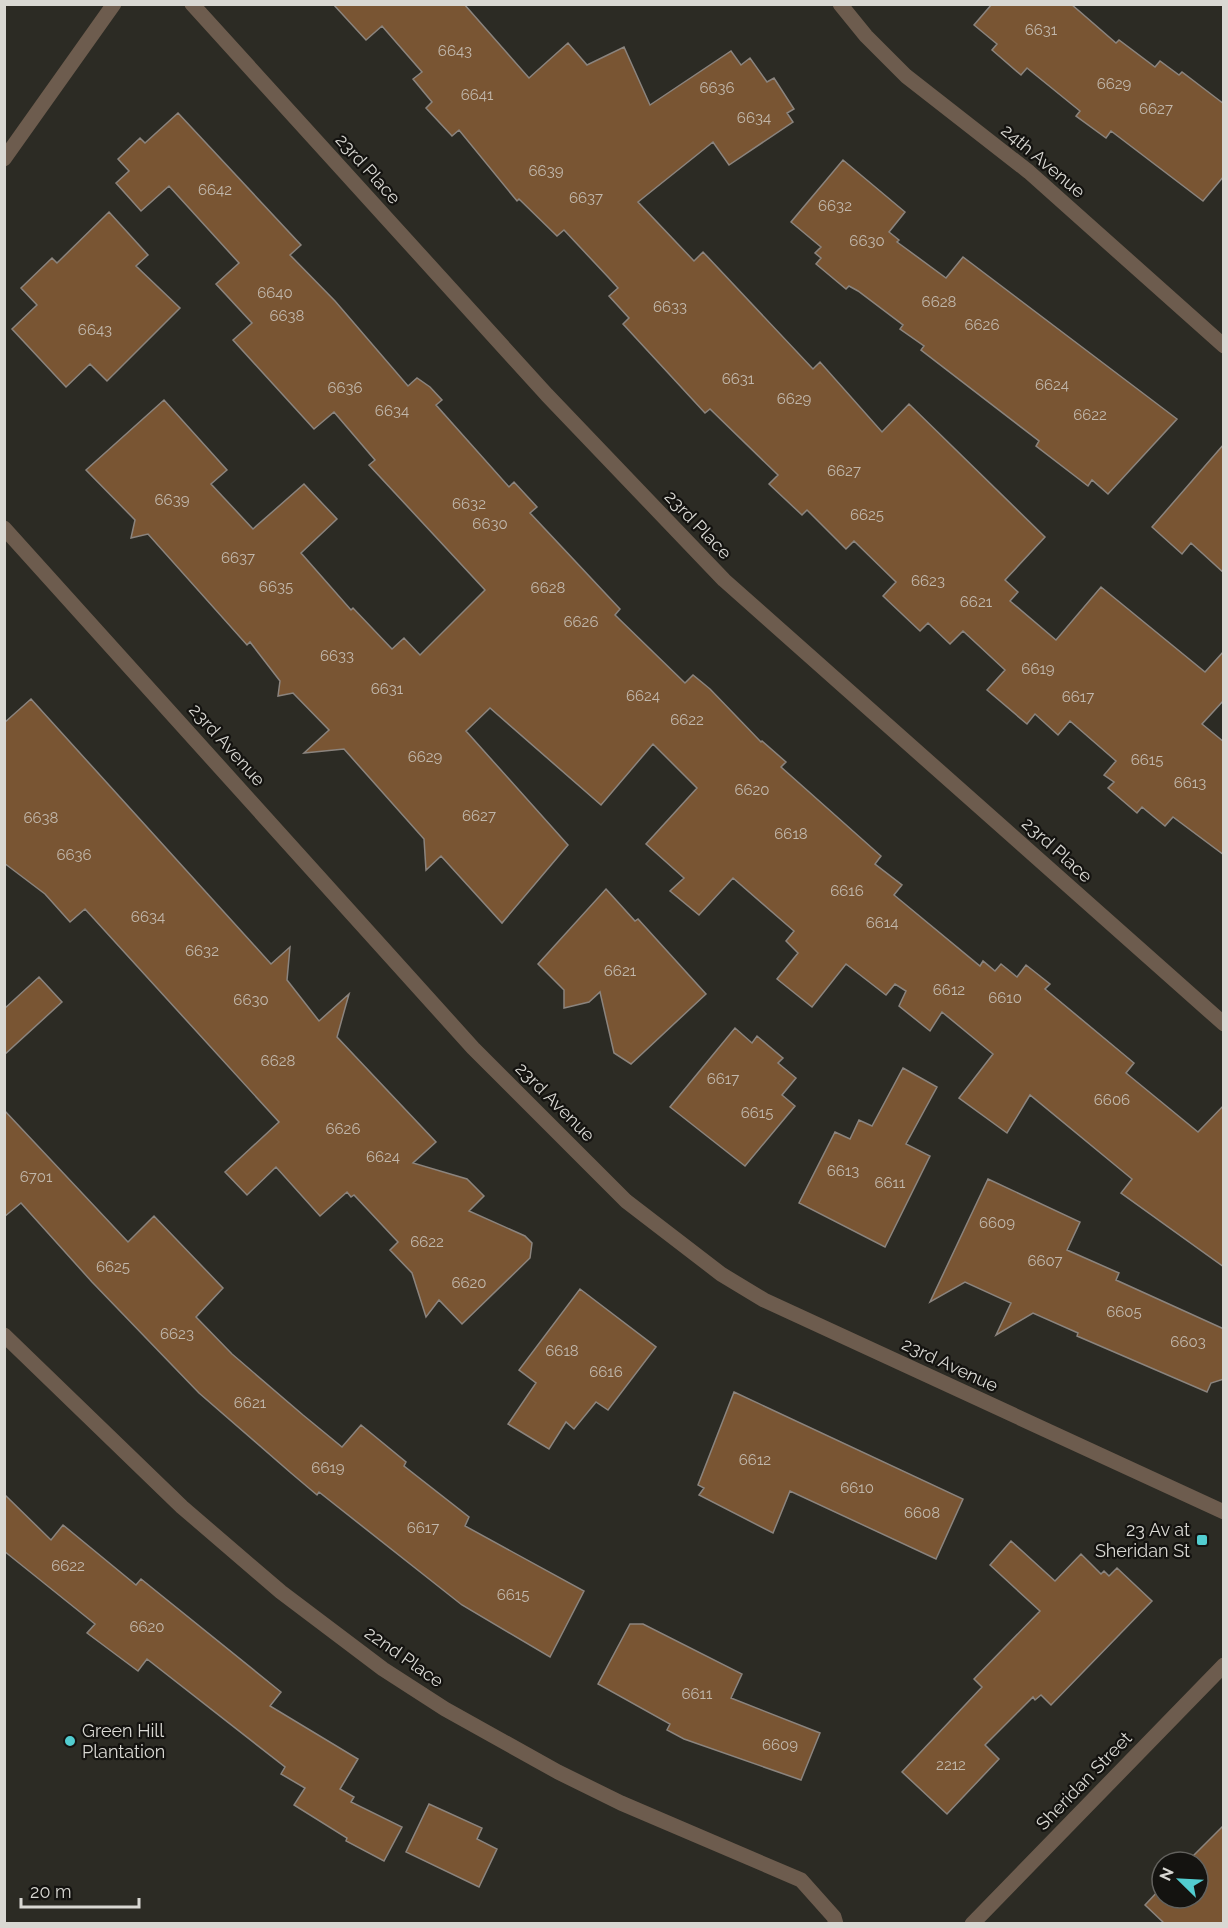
<svg xmlns="http://www.w3.org/2000/svg" width="1228" height="1928" font-family="Raleway,sans-serif">
	<style>
		.building { fill: #795533; stroke: #8b847e; stroke-width: 1.5 }
		.lines { fill: none; stroke-linecap: round; stroke-linejoin: round }
		.minor { stroke: #6d5c4e; stroke-width: 15 }
		.poi-dot { fill: #52cdd0; stroke: #141310; stroke-width: 2 }
		.labels { text-anchor: middle; stroke-width: 4.5; stroke-linejoin: round; paint-order: stroke }
		.number-label { font-size: 15px; fill: #c1b7ab }
		.street-label { font-size: 18px; fill: #d9d8d3; stroke: #141310 }
		.poi-label { font-size: 18px; fill: #d9d8d3; stroke: #141310; text-anchor: end }
	</style>
	<rect width="100%" height="100%" fill="#2c2b24"/>
	<path class="building" d="M 333,4 L 464,4 L 529,78 L 568,43 L 587,65 L 624,47 L 650,105 L 731,51 L 741,65 L 750,58 L 767,82 L 774,78 L 794,109 L 787,113 L 793,122 L 729,165 L 713,142 L 638,202 L 694,261 L 703,252 L 813,369 L 820,362 L 882,432 L 909,404 L 1045,537 L 1005,580 L 1018,592 L 1010,601 L 1056,640 L 1101,587 L 1205,672 L 1224,651 L 1224,700 L 1202,724 L 1224,742 L 1224,855 L 1173,817 L 1165,826 L 1142,807 L 1137,813 L 1108,788 L 1114,782 L 1104,775 L 1116,761 L 1070,721 L 1058,735 L 1035,714 L 1027,724 L 987,690 L 1005,670 L 963,631 L 950,644 L 928,623 L 920,631 L 883,596 L 896,582 L 854,541 L 846,549 L 807,510 L 802,515 L 769,484 L 778,475 L 710,409 L 705,413 L 623,324 L 629,318 L 609,296 L 618,288 L 608,277 L 564,230 L 557,236 L 519,199 L 517,201 L 459,130 L 452,136 L 426,108 L 432,102 L 413,79 L 422,72 L 382,26 L 366,40 Z
		M 992,4 L 1071,4 L 1116,43 L 1119,40 L 1155,67 L 1160,61 L 1179,75 L 1182,72 L 1224,104 L 1224,176 L 1203,201 L 1111,131 L 1106,138 L 1076,116 L 1080,111 L 1027,68 L 1021,75 L 992,50 L 997,44 L 974,25 Z
		M 178,113 L 301,245 L 290,255 L 335,301 L 408,386 L 417,378 L 430,387 L 442,400 L 436,405 L 509,487 L 514,482 L 537,507 L 530,513 L 620,609 L 615,615 L 685,683 L 693,675 L 710,689 L 761,742 L 762,741 L 786,762 L 781,767 L 881,856 L 875,864 L 902,885 L 894,895 L 980,966 L 983,961 L 995,971 L 1001,964 L 1017,977 L 1026,965 L 1050,984 L 1045,989 L 1134,1063 L 1126,1073 L 1198,1132 L 1224,1105 L 1224,1267 L 1121,1193 L 1132,1179 L 1030,1095 L 1007,1133 L 959,1098 L 993,1054 L 942,1012 L 930,1031 L 899,1006 L 906,991 L 895,984 L 886,995 L 846,964 L 812,1007 L 777,979 L 798,953 L 786,941 L 794,931 L 733,878 L 699,915 L 670,891 L 684,878 L 646,844 L 697,788 L 653,744 L 601,805 L 490,708 L 466,731 L 568,845 L 502,923 L 441,856 L 426,870 L 424,839 L 344,749 L 304,753 L 329,730 L 293,693 L 278,696 L 280,681 L 250,642 L 247,645 L 148,534 L 131,538 L 135,520 L 86,470 L 164,400 L 227,470 L 211,484 L 253,529 L 304,484 L 337,519 L 301,553 L 351,610 L 353,608 L 392,649 L 404,638 L 420,655 L 485,590 L 369,465 L 375,460 L 334,412 L 314,429 L 233,340 L 252,323 L 216,284 L 239,263 L 169,186 L 141,211 L 116,183 L 129,171 L 118,159 L 140,138 L 145,143 Z
		M 843,160 L 905,212 L 889,232 L 899,240 L 897,242 L 946,278 L 963,257 L 1177,419 L 1108,494 L 1092,480 L 1088,486 L 1036,446 L 1039,441 L 921,350 L 924,346 L 900,329 L 903,325 L 858,291 L 849,286 L 846,289 L 816,264 L 821,258 L 815,253 L 821,247 L 791,222 Z
		M 109,212 L 148,255 L 136,266 L 180,308 L 107,381 L 90,364 L 66,387 L 12,329 L 37,305 L 21,288 L 52,258 L 57,263 Z
		M 1224,444 L 1224,573 L 1191,543 L 1182,554 L 1152,527 Z
		M 31,699 L 271,964 L 290,947 L 287,980 L 319,1021 L 349,994 L 337,1037 L 436,1142 L 413,1163 L 467,1179 L 484,1196 L 469,1211 L 525,1236 L 532,1243 L 530,1258 L 462,1324 L 439,1300 L 426,1317 L 412,1273 L 390,1250 L 398,1242 L 354,1195 L 351,1197 L 347,1192 L 320,1216 L 276,1167 L 247,1195 L 225,1172 L 279,1122 L 85,909 L 70,922 L 45,894 L 4,863 L 4,723 Z
		M 606,889 L 635,921 L 638,919 L 706,994 L 631,1064 L 614,1053 L 600,992 L 589,1002 L 564,1008 L 564,990 L 538,964 Z
		M 39,977 L 62,1002 L 4,1055 L 4,1009 Z
		M 735,1028 L 752,1043 L 757,1036 L 783,1058 L 778,1063 L 796,1078 L 782,1095 L 795,1106 L 745,1166 L 670,1107 Z
		M 903,1068 L 937,1087 L 906,1144 L 930,1156 L 885,1247 L 799,1203 L 835,1132 L 850,1139 L 859,1120 L 872,1126 Z
		M 4,1110 L 128,1242 L 154,1216 L 223,1288 L 196,1317 L 232,1354 L 303,1415 L 342,1447 L 361,1425 L 406,1462 L 404,1466 L 469,1517 L 465,1526 L 584,1591 L 550,1657 L 462,1605 L 319,1492 L 317,1495 L 291,1473 L 199,1393 L 92,1282 L 21,1203 L 4,1217 Z
		M 988,1179 L 1080,1222 L 1067,1250 L 1119,1273 L 1116,1280 L 1224,1329 L 1224,1379 L 1211,1383 L 1207,1392 L 1077,1336 L 1078,1333 L 1033,1313 L 996,1335 L 1011,1303 L 965,1282 L 930,1302 Z
		M 580,1289 L 656,1347 L 608,1410 L 596,1402 L 574,1429 L 566,1422 L 549,1449 L 508,1424 L 536,1383 L 519,1370 Z
		M 734,1392 L 963,1499 L 936,1559 L 790,1491 L 773,1533 L 699,1495 L 704,1488 L 698,1485 Z
		M 4,1494 L 51,1540 L 63,1525 L 136,1585 L 141,1579 L 281,1692 L 270,1706 L 358,1759 L 340,1789 L 354,1797 L 351,1802 L 402,1827 L 384,1861 L 346,1841 L 347,1838 L 294,1805 L 305,1788 L 281,1774 L 285,1767 L 147,1659 L 138,1671 L 87,1633 L 95,1624 L 4,1551 Z
		M 1011,1541 L 1055,1581 L 1081,1554 L 1101,1574 L 1104,1571 L 1109,1576 L 1117,1568 L 1152,1601 L 1051,1705 L 1041,1695 L 1035,1700 L 1033,1697 L 985,1745 L 999,1759 L 947,1814 L 902,1772 L 982,1687 L 974,1679 L 1040,1611 L 990,1565 Z
		M 630,1624 L 643,1624 L 742,1674 L 731,1698 L 820,1733 L 801,1780 L 684,1739 L 667,1730 L 670,1724 L 598,1684 Z
		M 429,1804 L 482,1828 L 477,1839 L 497,1849 L 479,1887 L 406,1852 Z
		M 1224,1825 L 1224,1923 L 1164,1923 L 1145,1905 L 1162,1887 L 1162,1898 L 1198,1898 L 1198,1862 L 1187,1862 Z"/>
	<g class="lines">
		<path class="minor" d="M 192,4 L 547,395 L 724,580 L 1224,1024
			M 840,4 L 866,36 L 906,76 L 1029,172 L 1224,346
			M 4,159 L 114,4
			M 4,528 L 473,1048 L 626,1201 L 721,1274 L 764,1300 L 1224,1512
			M 4,1335 L 182,1507 L 281,1592 L 383,1669 L 445,1709 L 558,1772 L 621,1803 L 801,1880 L 834,1917 L 836,1924
			M 972,1924 L 1224,1665"/>
	</g>
	<g class="poi-dot">
		<rect x="1196" y="1534" width="12" height="12" rx="3"/>
		<circle cx="70" cy="1741" r="6"/>
	</g>
	<g class="labels">
		<g class="number-label">
			<text x="1041" y="35">6631</text>
			<text x="455" y="56">6643</text>
			<text x="1114" y="89">6629</text>
			<text x="717" y="93">6636</text>
			<text x="477" y="100">6641</text>
			<text x="1156" y="114">6627</text>
			<text x="754" y="123">6634</text>
			<text x="546" y="176">6639</text>
			<text x="215" y="195">6642</text>
			<text x="586" y="203">6637</text>
			<text x="835" y="211">6632</text>
			<text x="867" y="246">6630</text>
			<text x="275" y="298">6640</text>
			<text x="939" y="307">6628</text>
			<text x="670" y="312">6633</text>
			<text x="287" y="321">6638</text>
			<text x="982" y="330">6626</text>
			<text x="95" y="335">6643</text>
			<text x="738" y="384">6631</text>
			<text x="1052" y="390">6624</text>
			<text x="345" y="393">6636</text>
			<text x="794" y="404">6629</text>
			<text x="392" y="416">6634</text>
			<text x="1090" y="420">6622</text>
			<text x="844" y="476">6627</text>
			<text x="172" y="505">6639</text>
			<text x="469" y="509">6632</text>
			<text x="867" y="520">6625</text>
			<text x="490" y="529">6630</text>
			<text x="238" y="563">6637</text>
			<text x="928" y="586">6623</text>
			<text x="276" y="592">6635</text>
			<text x="548" y="593">6628</text>
			<text x="976" y="607">6621</text>
			<text x="581" y="627">6626</text>
			<text x="337" y="661">6633</text>
			<text x="1038" y="674">6619</text>
			<text x="387" y="694">6631</text>
			<text x="643" y="701">6624</text>
			<text x="1078" y="702">6617</text>
			<text x="687" y="725">6622</text>
			<text x="425" y="762">6629</text>
			<text x="1147" y="765">6615</text>
			<text x="1190" y="788">6613</text>
			<text x="752" y="795">6620</text>
			<text x="479" y="821">6627</text>
			<text x="41" y="823">6638</text>
			<text x="791" y="839">6618</text>
			<text x="74" y="860">6636</text>
			<text x="847" y="896">6616</text>
			<text x="148" y="922">6634</text>
			<text x="882" y="928">6614</text>
			<text x="202" y="956">6632</text>
			<text x="620" y="976">6621</text>
			<text x="949" y="995">6612</text>
			<text x="1005" y="1003">6610</text>
			<text x="251" y="1005">6630</text>
			<text x="278" y="1066">6628</text>
			<text x="723" y="1084">6617</text>
			<text x="1112" y="1105">6606</text>
			<text x="757" y="1118">6615</text>
			<text x="343" y="1134">6626</text>
			<text x="383" y="1162">6624</text>
			<text x="843" y="1176">6613</text>
			<text x="36" y="1182">6701</text>
			<text x="890" y="1188">6611</text>
			<text x="997" y="1228">6609</text>
			<text x="427" y="1247">6622</text>
			<text x="1045" y="1266">6607</text>
			<text x="113" y="1272">6625</text>
			<text x="469" y="1288">6620</text>
			<text x="1124" y="1317">6605</text>
			<text x="177" y="1339">6623</text>
			<text x="1188" y="1347">6603</text>
			<text x="562" y="1356">6618</text>
			<text x="606" y="1377">6616</text>
			<text x="250" y="1408">6621</text>
			<text x="755" y="1465">6612</text>
			<text x="328" y="1473">6619</text>
			<text x="857" y="1493">6610</text>
			<text x="922" y="1518">6608</text>
			<text x="423" y="1533">6617</text>
			<text x="68" y="1571">6622</text>
			<text x="513" y="1600">6615</text>
			<text x="147" y="1632">6620</text>
			<text x="697" y="1699">6611</text>
			<text x="780" y="1750">6609</text>
			<text x="951" y="1770">2212</text>
		</g>
		<g class="street-label">
			<text transform="translate(1043 161) rotate(40)" y="6">24th Avenue</text>
			<text transform="translate(368 169) rotate(48)" y="6">23rd Place</text>
			<text transform="translate(698 525) rotate(46)" y="6">23rd Place</text>
			<text transform="translate(227 745) rotate(48)" y="6">23rd Avenue</text>
			<text transform="translate(1057 850) rotate(42)" y="6">23rd Place</text>
			<text transform="translate(555 1102) rotate(45)" y="6">23rd Avenue</text>
			<text transform="translate(950 1365) rotate(25)" y="6">23rd Avenue</text>
			<text transform="translate(404 1657) rotate(35)" y="6">22nd Place</text>
			<text transform="translate(1084 1781) rotate(-46)" y="6">Sheridan Street</text>
		</g>
		<g class="poi-label">
			<text x="1190" y="1536">23 Av at<tspan x="1190" dy="21">Sheridan St</tspan></text>
			<text x="82" y="1737" text-anchor="start">Green Hill<tspan x="82" dy="21">Plantation</tspan></text>
		</g>
	</g>
	<rect width="1228" height="1928" fill="none" stroke="#d9d8d3" stroke-width="12"/>
	<g transform="translate(1180 1880) rotate(294)"><circle r="28" fill="#141310" stroke="#63625e" stroke-width="1.5"/>
	<path d="M0-4.5L10 22L0 15L-10 22Z" fill="#52cdd0"/>
	<text y="-9" font-size="16" font-weight="bold" text-anchor="middle" fill="#d9d8d3">N</text>
	</g>
	<path d="M21 1898v9h118v-9" fill="none" stroke="#d9d8d3" stroke-width="3"/>
	<text x="30" y="1898" font-size="18" fill="#d9d8d3" stroke="#141310" stroke-width="4.5" paint-order="stroke">20 m</text>
</svg>
